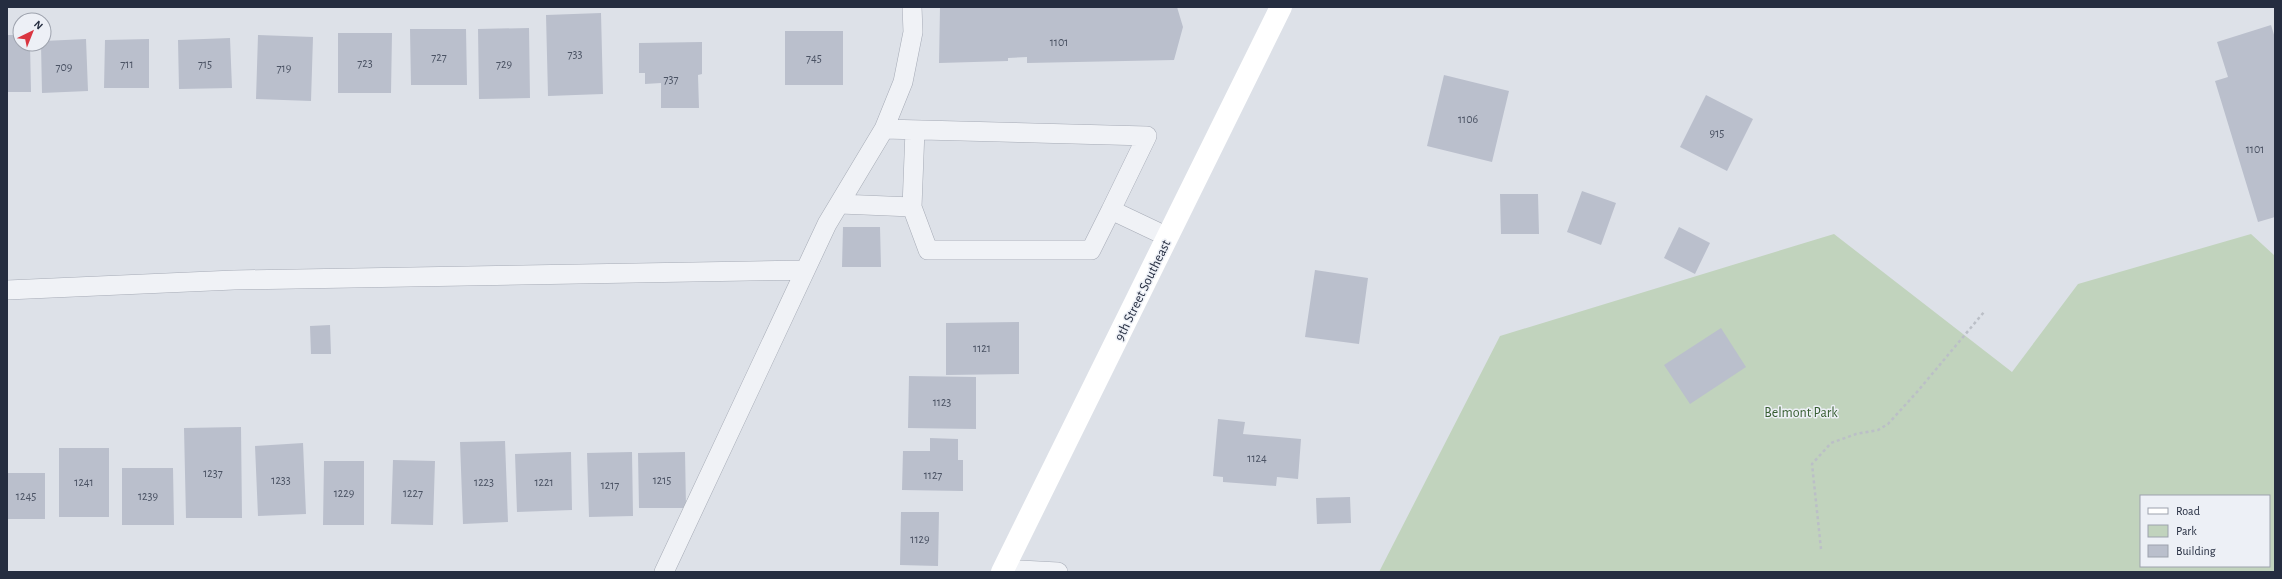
<svg xmlns="http://www.w3.org/2000/svg" width="2282" height="579" font-family="'Alegreya Sans',sans-serif">
	<style>
		.green { fill: #c1d3bd; fill-rule: evenodd }
		.building { fill: #babfcc }
		.lines { fill: none; stroke-linecap: round; stroke-linejoin: round }
		.lane-casing { stroke: #a6abb6; stroke-width: 20 }
		.path { stroke: #bbbfc7; stroke-width: 2.5; stroke-dasharray: 3 3; stroke-linecap: butt }
		.lane { stroke: #f0f2f6; stroke-width: 19 }
		.secondary { stroke: #fff; stroke-width: 22 }
		.labels { text-anchor: middle; stroke-width: 3; stroke-linejoin: round; paint-order: stroke }
		.number-label { font-size: 12px; fill: #4a5263 }
		.street-label { font-size: 14px; fill: #252d40; stroke: #edf0f6 }
		.park-label { font-size: 14px; fill: #365d31; stroke: #edf0f6 }
	</style>
	<rect width="100%" height="100%" fill="#dde1e8"/>
	<path class="green" d="M 1834,234 L 2012,372 L 2078,284 L 2251,234 L 2275,256 L 2275,572 L 1379,572 L 1500,336 ZM 2141,496 L 2269,496 L 2269,566 L 2141,566 Z"/>
	<path class="building" d="M 940,7 L 1177,7 L 1183,27 L 1174,60 L 1027,63 L 1027,57 L 1008,58 L 1008,61 L 939,63 Z
		M 601,13 L 603,94 L 548,96 L 546,15 Z
		M 2271,25 L 2275,38 L 2275,217 L 2258,222 L 2215,81 L 2228,77 L 2217,42 Z
		M 529,28 L 530,98 L 479,99 L 478,29 Z
		M 410,29 L 466,29 L 467,85 L 411,85 Z
		M 785,31 L 843,31 L 843,85 L 785,85 Z
		M 338,33 L 392,33 L 391,93 L 338,93 Z
		M 7,35 L 20,35 L 20,44 L 30,44 L 31,92 L 7,92 Z
		M 258,35 L 313,37 L 311,101 L 256,99 Z
		M 230,38 L 232,88 L 179,89 L 178,40 Z
		M 86,39 L 88,91 L 42,93 L 41,44 L 44,44 L 44,41 Z
		M 149,39 L 149,88 L 104,88 L 105,40 Z
		M 702,42 L 702,74 L 698,75 L 699,108 L 661,108 L 661,83 L 645,84 L 645,73 L 639,73 L 639,43 Z
		M 1444,75 L 1509,91 L 1492,162 L 1427,146 Z
		M 1706,95 L 1753,119 L 1727,171 L 1680,147 Z
		M 1582,191 L 1616,203 L 1601,245 L 1567,232 Z
		M 1500,194 L 1538,194 L 1539,234 L 1501,234 Z
		M 843,227 L 880,227 L 881,267 L 842,267 Z
		M 1679,227 L 1710,243 L 1695,274 L 1664,258 Z
		M 1315,270 L 1368,278 L 1359,344 L 1305,337 Z
		M 1019,322 L 1019,374 L 946,375 L 946,323 Z
		M 330,325 L 331,354 L 311,354 L 310,326 Z
		M 1721,328 L 1746,367 L 1690,404 L 1664,365 Z
		M 909,376 L 976,377 L 976,429 L 908,428 Z
		M 1218,419 L 1245,422 L 1243,434 L 1301,439 L 1298,479 L 1277,477 L 1276,486 L 1223,482 L 1223,477 L 1213,476 Z
		M 241,427 L 242,518 L 186,518 L 184,428 Z
		M 930,438 L 958,439 L 958,460 L 963,460 L 963,491 L 902,490 L 903,451 L 930,451 Z
		M 505,441 L 508,522 L 463,524 L 460,442 Z
		M 303,443 L 306,514 L 258,516 L 255,446 Z
		M 59,448 L 109,448 L 109,517 L 59,517 Z
		M 571,452 L 572,510 L 517,512 L 515,454 Z
		M 632,452 L 633,516 L 589,517 L 587,453 Z
		M 685,452 L 686,508 L 639,508 L 638,453 Z
		M 393,460 L 435,461 L 433,525 L 391,524 Z
		M 324,461 L 364,461 L 364,525 L 323,525 Z
		M 122,468 L 173,468 L 174,525 L 122,525 Z
		M 7,473 L 45,473 L 45,519 L 7,519 Z
		M 1350,497 L 1351,523 L 1317,524 L 1316,498 Z
		M 901,512 L 939,512 L 938,566 L 900,565 Z"/>
	<g class="lines">
		<g class="lane-casing">
			<path id="lane" d="M 884,129 L 1147,136 L 1111,210 L 1168,237
				M 915,130 L 912,207 L 928,250 L 1091,250 L 1111,210
				M 840,204 L 912,207
				M 7,290 L 234,280 L 805,270
				M 1004,569 L 1058,572
				M 664,572 L 827,224 L 884,129 L 903,82 L 913,32 L 912,7"/>
		</g>
		<path class="path" d="M 1821,549 L 1812,464 L 1831,443 L 1856,434 L 1878,430 L 1888,424 L 1917,392 L 1984,312"/>
		<use href="#lane" class="lane"/>
		<path class="secondary" d="M 1002,572 L 1281,7"/>
	</g>
	<g class="labels">
		<g class="number-label">
			<text x="1059" y="46">1101</text>
			<text x="575" y="58">733</text>
			<text x="439" y="61">727</text>
			<text x="814" y="62">745</text>
			<text x="365" y="67">723</text>
			<text x="127" y="68">711</text>
			<text x="205" y="68">715</text>
			<text x="504" y="68">729</text>
			<text x="64" y="71">709</text>
			<text x="284" y="72">719</text>
			<text x="671" y="83">737</text>
			<text x="1468" y="123">1106</text>
			<text x="1717" y="137">915</text>
			<text x="2255" y="153">1101</text>
			<text x="982" y="352">1121</text>
			<text x="942" y="406">1123</text>
			<text x="1257" y="462">1124</text>
			<text x="213" y="477">1237</text>
			<text x="933" y="479">1127</text>
			<text x="281" y="484">1233</text>
			<text x="662" y="484">1215</text>
			<text x="84" y="486">1241</text>
			<text x="484" y="486">1223</text>
			<text x="544" y="486">1221</text>
			<text x="610" y="489">1217</text>
			<text x="344" y="497">1229</text>
			<text x="413" y="497">1227</text>
			<text x="26" y="500">1245</text>
			<text x="148" y="500">1239</text>
			<text x="920" y="543">1129</text>
		</g>
		<g class="street-label">
			<text transform="translate(1142 290) rotate(-64)" y="5">9th Street Southeast</text>
		</g>
		<g class="park-label">
			<text x="1801" y="417">Belmont Park</text>
		</g>
	</g>
	<rect width="2282" height="579" fill="none" stroke="#252d40" stroke-width="16"/>
	<rect x="2140" y="495" width="130" height="72" fill="#edf0f6" stroke="#9da2ad"/>
	<rect x="2148" y="508" width="20" height="6" fill="#ffffff" stroke="#9da2ad"/>
	<text x="2176" y="515" font-size="12" fill="#252d40">Road</text>
	<rect x="2148" y="525" width="20" height="12" fill="#c1d3bd" stroke="#9da2ad"/>
	<text x="2176" y="535" font-size="12" fill="#252d40">Park</text>
	<rect x="2148" y="545" width="20" height="12" fill="#babfcc" stroke="#9da2ad"/>
	<text x="2176" y="555" font-size="12" fill="#252d40">Building</text>
	<g transform="translate(32 32) rotate(43)"><circle r="19" fill="#edf0f6" stroke="#9da2ad"/>
	<path d="M0-3L7 15L0 10L-7 15Z" fill="#da3540"/>
	<text y="-6" font-size="11" font-weight="bold" text-anchor="middle" fill="#252d40">N</text>
	</g>
</svg>
